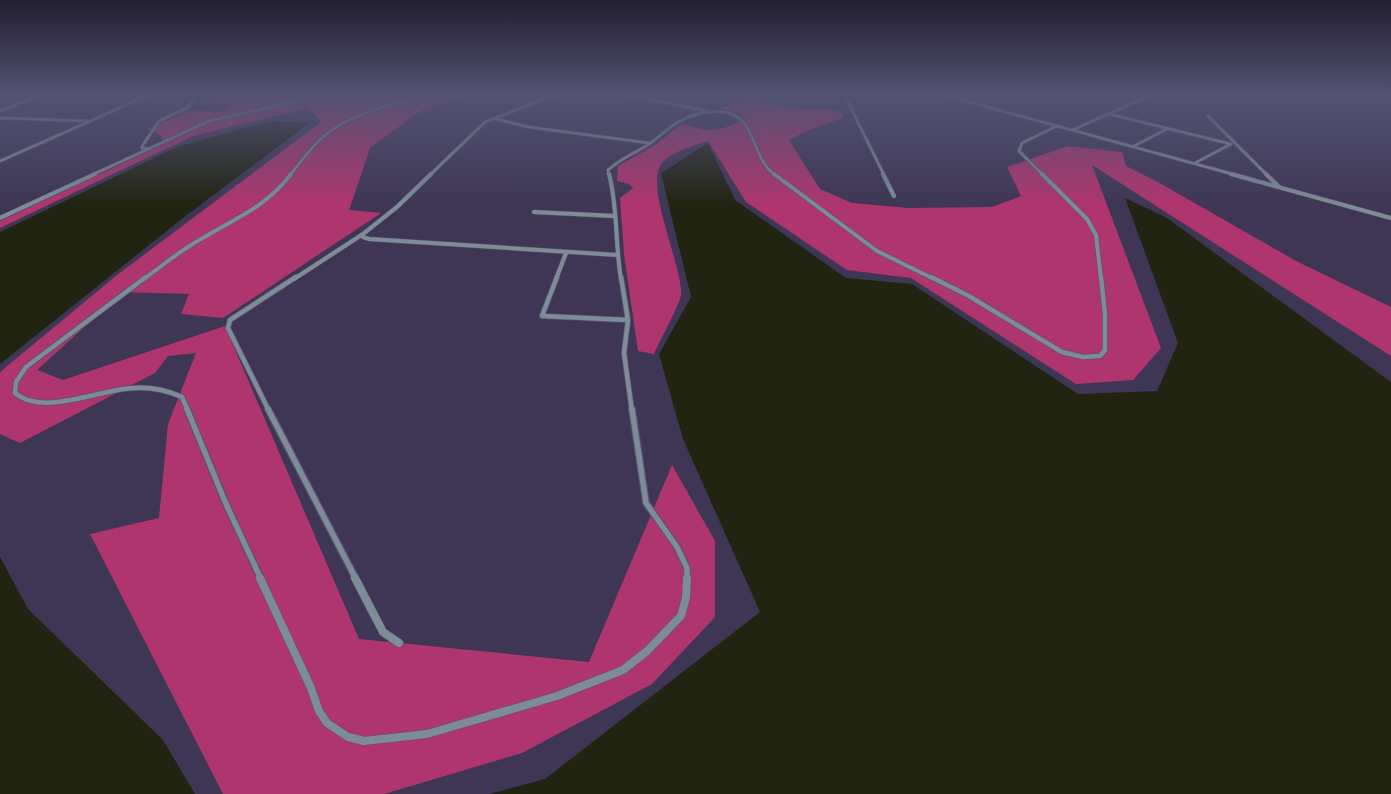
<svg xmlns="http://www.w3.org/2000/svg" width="1391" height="794" font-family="'Roboto Serif',serif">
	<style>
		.forest { fill: #af366d }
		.water { fill: #212411 }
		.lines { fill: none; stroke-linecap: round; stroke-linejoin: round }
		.minor-far4-casing { stroke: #5a526f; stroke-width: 4 }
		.minor-far3-casing { stroke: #5a526f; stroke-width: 5 }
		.minor-far2-casing { stroke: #5a526f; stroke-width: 6 }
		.minor-far1-casing { stroke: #5a526f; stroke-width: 8 }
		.minor-casing { stroke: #5a526f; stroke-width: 9 }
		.minor-far4 { stroke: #7d8c97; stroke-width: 2.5 }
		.minor-far3 { stroke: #7d8c97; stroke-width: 4 }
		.minor-far2 { stroke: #7d8c97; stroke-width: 4.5 }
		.minor-far1 { stroke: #7d8c97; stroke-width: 5.5 }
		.minor { stroke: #7d8c97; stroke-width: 8 }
	</style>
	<rect width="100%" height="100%" fill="#3f3655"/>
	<path class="forest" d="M 210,94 L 475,94 L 420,111 L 370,148 L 349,210 L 381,213 L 223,318 L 181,314 L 189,294 L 123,292 L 37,370 L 63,380 L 225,326 L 359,639 L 589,662 L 672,465 L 715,541 L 715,617 L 652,684 L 522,753 L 384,794 L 223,794 L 90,534 L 159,518 L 168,424 L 196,353 L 168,356 L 155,373 L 20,443 L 0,434 L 0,372 L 117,275 L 321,122 L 308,108 L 193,136 L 0,228 L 0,221 L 164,144 L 161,135 L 147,129 L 192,110 L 218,112 L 233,106 L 201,100 Z
		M 746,98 C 766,99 784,109 804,109 C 818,110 831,106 843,113 L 843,118 L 811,129 L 789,140 L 820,189 L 852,203 L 908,208 L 992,207 L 1021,196 L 1007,167 L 1068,146 L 1122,152 L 1126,166 L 1156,181 L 1298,262 L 1391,307 L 1391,356 L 1092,165 L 1161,348 L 1133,380 L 1076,384 L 911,278 L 847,270 L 746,202 L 708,141 C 694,146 675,150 663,162 C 642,183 683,265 681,295 C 680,304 659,342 654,354 L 638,351 L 624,254 L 620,198 L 633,188 L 629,184 L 617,181 L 618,166 L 655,145 L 682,124 C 713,133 715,132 745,120 L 741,113 L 719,109 Z"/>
	<path class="water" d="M 270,121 L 311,122 L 188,214 L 0,364 L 0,232 L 177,147 Z
		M 708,143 L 735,200 L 846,278 L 912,284 L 1078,394 L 1157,391 L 1178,343 L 1125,198 L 1167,218 L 1391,382 L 1391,794 L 489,794 L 545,779 L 760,612 L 683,439 L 659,354 L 691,297 L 661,173 Z
		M 0,557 L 28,609 L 163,740 L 195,794 L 0,794 Z"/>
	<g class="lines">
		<g class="minor-far4-casing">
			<path id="minor-far4" d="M 620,94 L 707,111
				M 844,94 L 884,175
				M 940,94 L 1236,175
				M 0,111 L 43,94
				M 1109,114 L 1231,144
				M 1208,116 L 1267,175
				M 0,118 L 88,121
				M 496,119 L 529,127 L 649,143
				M 1072,130 L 1149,96
				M 1132,147 L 1167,129
				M 148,149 L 142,148 L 143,145 L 159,121 L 187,108 L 198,94
				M 0,161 L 151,94
				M 1195,163 L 1231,144
				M 92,175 L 209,121 L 329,94
				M 290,175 C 301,162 310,148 323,137 C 351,112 394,105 429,94
				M 430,175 L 485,122 L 558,94
				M 609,175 L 608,170 L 613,166 C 624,157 637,152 649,144 C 660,137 668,127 680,121 C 698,111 730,105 744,123 C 757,140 757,162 775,175
				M 1043,175 L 1019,151 L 1022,143 L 1057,126"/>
		</g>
		<g class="minor-far3-casing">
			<path id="minor-far3" d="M 609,174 C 618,208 615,244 621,279
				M 774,174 L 877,251 L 934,279
				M 883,174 L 894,196
				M 1042,174 L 1087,219 L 1096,235 L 1101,279
				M 1231,174 L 1391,218
				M 1266,174 L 1278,186
				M 534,212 L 614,216
				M 0,218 L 95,174
				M 363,234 L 363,237 L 369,239 L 617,255
				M 144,279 C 163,265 181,250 201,239 C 236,218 266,207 291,174
				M 294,279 L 363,234 L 397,207 L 431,174
				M 556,279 L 566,253"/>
		</g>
		<g class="minor-far2-casing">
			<path id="minor-far2" d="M 146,277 L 26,367 L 16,382 L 15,393 C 42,417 100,389 134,388 C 151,387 166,390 182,397 L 188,411
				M 557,277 L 542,316 L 628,320
				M 621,277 L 628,320 L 624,353 L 632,411
				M 931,277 L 969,296 L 1062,352 L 1083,357 L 1100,356 L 1105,350 L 1105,314 L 1101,277
				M 269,411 L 228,328 L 230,320 L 296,277"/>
		</g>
		<g class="minor-far1-casing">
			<path id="minor-far1" d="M 187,409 L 226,504 L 261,579
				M 268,409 L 356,579
				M 632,409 L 646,503 L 677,547 L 687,568 L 687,579"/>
		</g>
		<g class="minor-casing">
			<path id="minor" d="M 260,578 L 311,688 L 319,711 L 327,723 L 348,737 L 364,741 L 427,734 L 557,696 L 623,670 L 647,651 L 681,616 L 686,598 L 687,578
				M 355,578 L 383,632 L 399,643"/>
		</g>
		<use href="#minor-far4" class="minor-far4"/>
		<use href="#minor-far3" class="minor-far3"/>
		<use href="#minor-far2" class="minor-far2"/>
		<use href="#minor-far1" class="minor-far1"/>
		<use href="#minor" class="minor"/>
	</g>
	<linearGradient id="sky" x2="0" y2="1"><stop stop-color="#231e2f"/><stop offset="0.46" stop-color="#525273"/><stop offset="1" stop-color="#525273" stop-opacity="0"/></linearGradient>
	<rect width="1391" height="205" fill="url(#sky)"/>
</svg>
